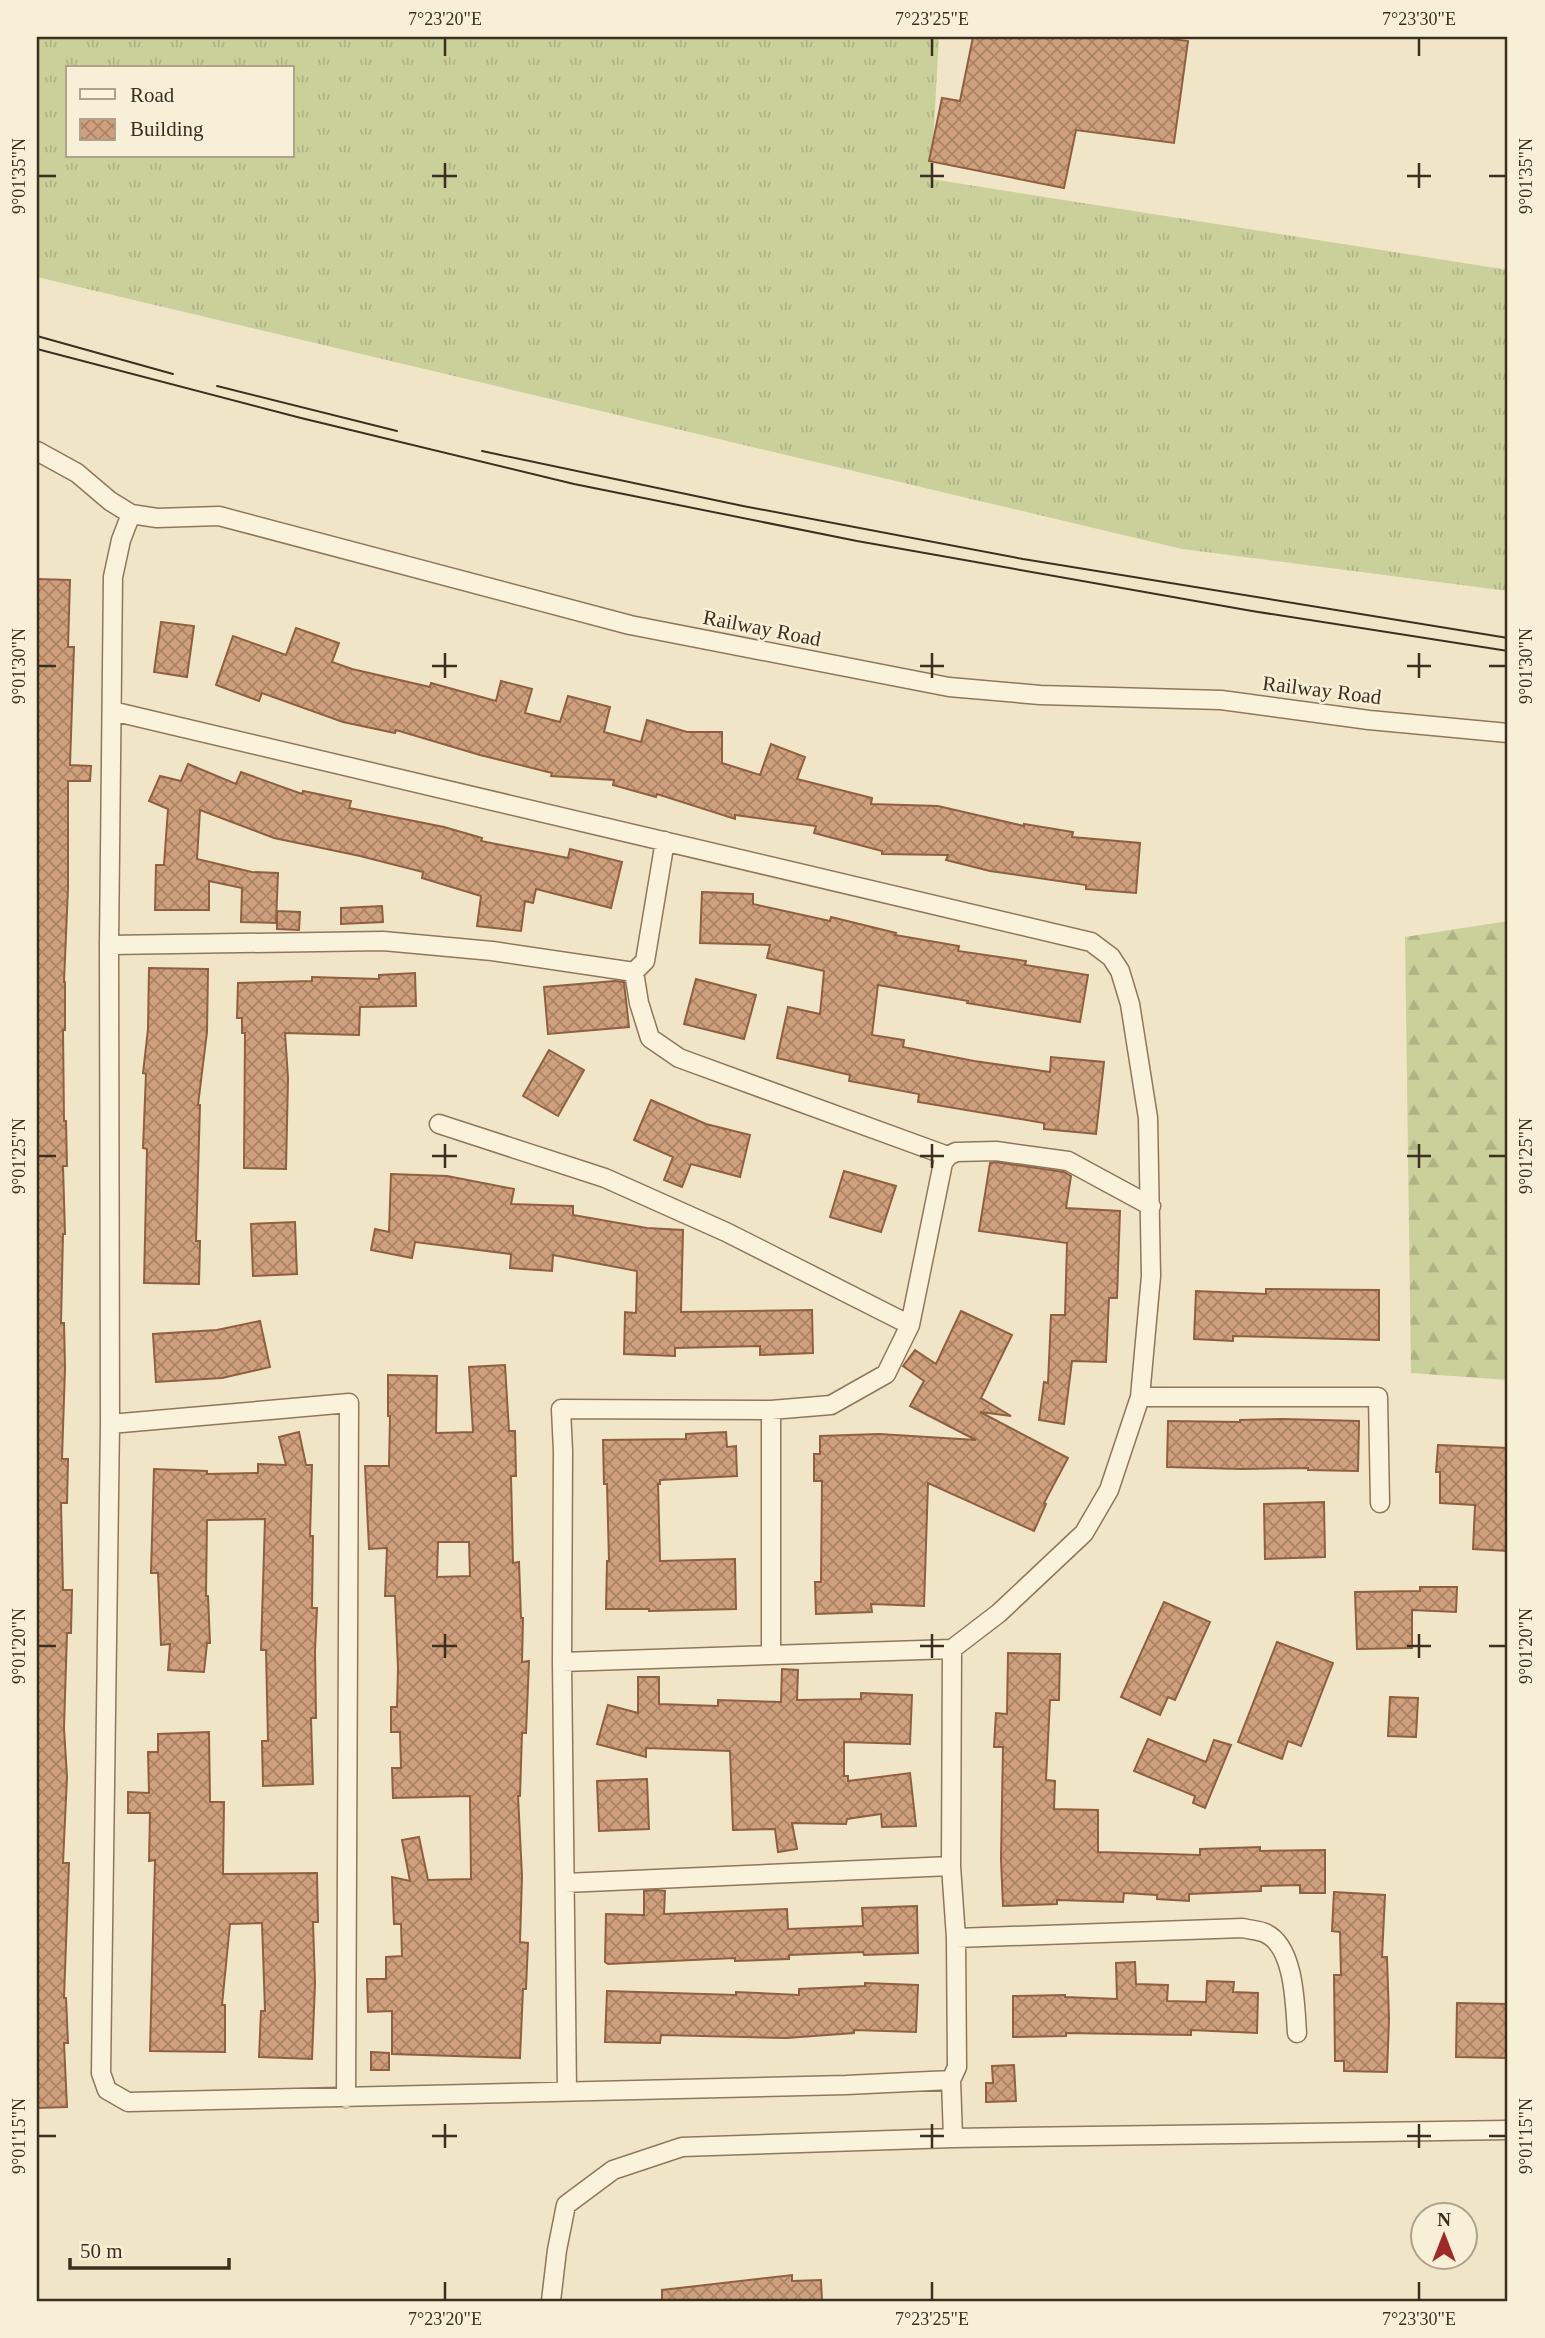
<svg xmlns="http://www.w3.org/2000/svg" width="1545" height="2338" font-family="'Times New Roman',serif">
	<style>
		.grass { fill: url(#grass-tufts); fill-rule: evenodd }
		.forest { fill: url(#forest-firs) }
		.building { fill: url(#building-cross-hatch); stroke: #8e6040; stroke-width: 2; fill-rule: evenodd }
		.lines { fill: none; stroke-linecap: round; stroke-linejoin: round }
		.minor-casing { stroke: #8e775b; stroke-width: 21 }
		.minor { stroke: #faf2db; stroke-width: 18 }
		.tram { stroke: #3d2f20; stroke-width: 2 }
		.ticks { fill: none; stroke: #3d2f20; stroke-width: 2.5 }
		.labels { text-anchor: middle; stroke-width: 5; stroke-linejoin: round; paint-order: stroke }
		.street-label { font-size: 21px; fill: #3d2f20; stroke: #f8efd7 }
		.neatline { fill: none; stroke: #3d2f20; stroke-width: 2.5 }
		.ticks-label { font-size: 18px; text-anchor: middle; fill: #3d2f20 }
	</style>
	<defs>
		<pattern id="grass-tufts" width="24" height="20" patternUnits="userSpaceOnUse" patternTransform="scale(1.75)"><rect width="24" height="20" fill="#c9d09a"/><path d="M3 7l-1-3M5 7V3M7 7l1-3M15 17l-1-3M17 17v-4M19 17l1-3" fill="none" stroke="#aeb384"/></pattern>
		<pattern id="forest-firs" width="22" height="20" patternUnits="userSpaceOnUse" patternTransform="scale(1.75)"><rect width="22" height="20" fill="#c9d09a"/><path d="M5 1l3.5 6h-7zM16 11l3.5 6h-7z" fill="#aeb384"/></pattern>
		<pattern id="building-cross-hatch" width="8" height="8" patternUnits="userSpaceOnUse" patternTransform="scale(1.75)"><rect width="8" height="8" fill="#d0a07c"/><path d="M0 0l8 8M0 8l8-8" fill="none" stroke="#aa8365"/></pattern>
	</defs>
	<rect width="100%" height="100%" fill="#f1e5c7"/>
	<path class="grass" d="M 37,37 L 939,37 L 931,179 L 1508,270 L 1508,591 L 1182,549 L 37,277 ZM 68,68 L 292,68 L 292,156 L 68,156 Z"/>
	<path class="forest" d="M 1508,921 L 1508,1380 L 1411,1373 L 1405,937 Z"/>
	<path class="building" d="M 973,37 L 1156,37 L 1188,41 L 1174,143 L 1076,130 L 1064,188 L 929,161 L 942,98 L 960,101 Z
		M 37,579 L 70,580 L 68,647 L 74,647 L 70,765 L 91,766 L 90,781 L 68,781 L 68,888 L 64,982 L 65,982 L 65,1030 L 63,1030 L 64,1121 L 66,1121 L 67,1166 L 63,1166 L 65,1234 L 63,1234 L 61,1323 L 64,1323 L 65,1368 L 62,1459 L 68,1459 L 67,1503 L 61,1503 L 63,1590 L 72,1590 L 71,1633 L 67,1633 L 64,1728 L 67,1777 L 63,1863 L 69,1863 L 64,1998 L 66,1998 L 68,2043 L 64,2043 L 67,2107 L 37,2108 Z
		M 161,622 L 194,626 L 187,677 L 154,672 Z
		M 296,628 L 339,643 L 332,662 L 352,669 L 430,687 L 431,683 L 496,701 L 501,681 L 532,689 L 525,713 L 560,722 L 568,696 L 610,707 L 604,732 L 641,742 L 647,720 L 687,732 L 722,732 L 722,763 L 760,775 L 771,744 L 805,757 L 797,779 L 872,798 L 871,804 L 938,806 L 1024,826 L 1024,824 L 1073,832 L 1072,837 L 1140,843 L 1136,893 L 1086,889 L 1086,885 L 990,871 L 946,860 L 948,855 L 882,854 L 882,851 L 814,833 L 816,826 L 735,815 L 735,819 L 657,794 L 656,797 L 613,785 L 614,780 L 551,776 L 552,773 L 480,755 L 396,730 L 395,733 L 343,722 L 262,693 L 259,701 L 216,685 L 233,636 L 286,655 Z
		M 188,764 L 236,784 L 241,772 L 302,794 L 303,791 L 351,801 L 349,808 L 444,827 L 482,838 L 481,841 L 568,858 L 570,849 L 622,862 L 611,908 L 536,889 L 533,903 L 525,901 L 521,931 L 477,926 L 481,896 L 422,878 L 423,872 L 360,856 L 274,838 L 200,810 L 197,859 L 252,872 L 278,873 L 276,923 L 241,922 L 242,888 L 209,881 L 209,910 L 155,910 L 156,865 L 164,865 L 168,809 L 149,801 L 160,776 L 181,781 Z
		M 702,892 L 753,894 L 753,904 L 830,921 L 831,917 L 896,933 L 895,935 L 959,946 L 958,951 L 1026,961 L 1025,965 L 1088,975 L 1080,1022 L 967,1003 L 968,1001 L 878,985 L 872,1035 L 904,1040 L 903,1047 L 974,1061 L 1050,1072 L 1051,1057 L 1104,1062 L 1096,1134 L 1044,1129 L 1044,1123 L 918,1102 L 919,1094 L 849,1081 L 850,1075 L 777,1058 L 788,1007 L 820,1014 L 824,971 L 767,958 L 770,945 L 700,943 Z
		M 382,906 L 383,922 L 341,924 L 341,908 Z
		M 277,911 L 300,912 L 299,930 L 277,929 Z
		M 149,968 L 208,969 L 207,1032 L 198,1105 L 200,1105 L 196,1241 L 200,1241 L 199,1284 L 144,1283 L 147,1149 L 143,1148 L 146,1074 L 143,1073 L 148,1029 Z
		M 415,973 L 416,1006 L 360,1007 L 359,1035 L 285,1033 L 288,1078 L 286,1169 L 244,1168 L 245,1033 L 242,1033 L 242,1018 L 237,1018 L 238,983 L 312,981 L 312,977 L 379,979 L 379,975 Z
		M 696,979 L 756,995 L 744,1039 L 684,1024 Z
		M 615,981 L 624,982 L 629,1027 L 548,1034 L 544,987 Z
		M 549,1050 L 584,1070 L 558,1116 L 523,1096 Z
		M 651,1100 L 706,1124 L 750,1135 L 740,1177 L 691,1164 L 682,1187 L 664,1180 L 673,1157 L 634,1140 Z
		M 995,1162 L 1064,1172 L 1071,1176 L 1066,1208 L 1120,1211 L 1117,1298 L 1109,1298 L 1106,1362 L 1072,1361 L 1064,1424 L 1039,1420 L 1044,1382 L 1048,1383 L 1051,1315 L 1065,1315 L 1067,1243 L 979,1231 L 990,1163 Z
		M 844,1171 L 896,1186 L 881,1232 L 830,1217 Z
		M 391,1174 L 447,1176 L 514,1189 L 511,1204 L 573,1206 L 573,1215 L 647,1228 L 683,1230 L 681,1312 L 812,1310 L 813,1353 L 760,1355 L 760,1346 L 675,1348 L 675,1356 L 624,1354 L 625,1312 L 636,1313 L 637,1271 L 553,1255 L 552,1271 L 510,1268 L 511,1254 L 415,1242 L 412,1258 L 371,1250 L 375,1229 L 389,1232 Z
		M 295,1222 L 297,1274 L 253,1276 L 251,1224 Z
		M 1266,1289 L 1379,1290 L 1379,1340 L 1233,1336 L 1233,1341 L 1194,1339 L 1196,1291 L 1266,1294 Z
		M 961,1311 L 1012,1335 L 981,1398 L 1011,1416 L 980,1412 L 1068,1458 L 1044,1503 L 1046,1504 L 1034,1531 L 928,1483 L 924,1606 L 871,1604 L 872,1612 L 816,1614 L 815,1582 L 821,1582 L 822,1481 L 814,1481 L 814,1454 L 820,1454 L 820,1436 L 879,1434 L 976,1440 L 910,1406 L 924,1381 L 903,1366 L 915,1350 L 936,1364 Z
		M 260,1321 L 270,1367 L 222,1378 L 156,1382 L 153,1334 L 217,1330 Z
		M 505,1365 L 509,1431 L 515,1431 L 516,1476 L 511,1476 L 513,1563 L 519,1562 L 521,1618 L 523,1618 L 522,1662 L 529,1661 L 526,1733 L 522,1733 L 520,1796 L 518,1796 L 522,1876 L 520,1942 L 528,1943 L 526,1989 L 523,1989 L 520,2058 L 392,2054 L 392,2011 L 368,2012 L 367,1979 L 386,1979 L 386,1957 L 402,1956 L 401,1924 L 394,1924 L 392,1877 L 410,1881 L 402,1840 L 419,1837 L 428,1880 L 471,1879 L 470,1796 L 393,1798 L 392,1768 L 401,1768 L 400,1732 L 391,1732 L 391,1707 L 397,1707 L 398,1668 L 395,1596 L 385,1596 L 387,1548 L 369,1549 L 365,1466 L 389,1466 L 390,1416 L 388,1416 L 388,1375 L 437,1376 L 436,1433 L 473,1432 L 469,1367 ZM 438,1542 L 469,1542 L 470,1576 L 437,1577 Z
		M 1283,1419 L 1359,1421 L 1358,1471 L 1308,1470 L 1308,1468 L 1241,1469 L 1167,1467 L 1168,1421 L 1240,1422 L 1240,1420 Z
		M 299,1432 L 306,1465 L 312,1465 L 310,1536 L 313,1536 L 312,1608 L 317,1608 L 315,1651 L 316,1718 L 311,1718 L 313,1784 L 263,1786 L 262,1741 L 268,1741 L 266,1650 L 261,1650 L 265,1519 L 207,1520 L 206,1596 L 208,1596 L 210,1643 L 207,1643 L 204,1672 L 168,1670 L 170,1644 L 161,1645 L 158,1573 L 151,1573 L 154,1469 L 207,1471 L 207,1474 L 258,1473 L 258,1464 L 286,1465 L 279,1437 Z
		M 726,1432 L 727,1447 L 736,1446 L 737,1476 L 660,1480 L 660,1484 L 658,1484 L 660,1561 L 735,1559 L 736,1609 L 649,1611 L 649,1609 L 606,1609 L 607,1561 L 609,1561 L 607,1484 L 604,1484 L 603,1440 L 686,1439 L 686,1434 Z
		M 1438,1445 L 1508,1448 L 1508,1551 L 1473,1549 L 1475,1505 L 1440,1503 L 1440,1472 L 1436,1472 Z
		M 1324,1502 L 1325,1557 L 1265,1559 L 1264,1504 Z
		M 1420,1587 L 1457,1587 L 1456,1612 L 1412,1610 L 1412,1648 L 1357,1649 L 1355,1592 L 1420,1591 Z
		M 1164,1602 L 1210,1622 L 1175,1700 L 1168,1697 L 1160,1715 L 1121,1697 Z
		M 1277,1642 L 1333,1663 L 1301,1746 L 1288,1741 L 1282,1759 L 1238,1742 Z
		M 1008,1653 L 1060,1654 L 1059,1700 L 1050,1700 L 1046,1780 L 1055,1781 L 1054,1809 L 1098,1810 L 1098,1852 L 1200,1855 L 1200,1849 L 1260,1847 L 1260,1851 L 1325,1850 L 1325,1893 L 1300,1893 L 1300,1885 L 1261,1886 L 1261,1891 L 1189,1894 L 1189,1901 L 1157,1899 L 1157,1895 L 1124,1893 L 1123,1902 L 1057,1900 L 1057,1904 L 1003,1906 L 1001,1859 L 1003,1747 L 994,1747 L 996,1713 L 1007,1714 Z
		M 782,1669 L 798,1670 L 797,1700 L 861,1699 L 861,1693 L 912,1695 L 910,1744 L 844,1742 L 844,1776 L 848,1776 L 848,1781 L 910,1773 L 916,1826 L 882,1827 L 881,1814 L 847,1819 L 846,1824 L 792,1823 L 797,1849 L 778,1852 L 775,1829 L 733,1830 L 730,1751 L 646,1748 L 646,1757 L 597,1744 L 608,1705 L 638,1713 L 638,1677 L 659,1677 L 659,1704 L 718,1706 L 718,1700 L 781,1702 Z
		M 1390,1697 L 1418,1698 L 1416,1737 L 1388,1736 Z
		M 209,1732 L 210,1802 L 224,1802 L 223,1874 L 317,1873 L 318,1922 L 313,1922 L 315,1983 L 312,2059 L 259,2057 L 261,2011 L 265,2011 L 262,1923 L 230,1924 L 222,2005 L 225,2005 L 225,2052 L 150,2051 L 155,1860 L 149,1861 L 150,1813 L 128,1813 L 128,1792 L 149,1793 L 148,1752 L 158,1752 L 158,1734 Z
		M 1148,1739 L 1206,1762 L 1214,1740 L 1231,1745 L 1205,1808 L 1193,1803 L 1195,1796 L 1134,1771 Z
		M 647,1779 L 649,1829 L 599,1831 L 597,1781 Z
		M 656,1890 L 665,1891 L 664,1914 L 787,1909 L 788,1929 L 863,1926 L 862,1908 L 917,1906 L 918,1953 L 864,1955 L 863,1952 L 789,1955 L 789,1959 L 735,1961 L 735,1958 L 608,1964 L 605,1962 L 606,1914 L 644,1915 L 644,1891 Z
		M 1334,1892 L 1385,1895 L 1382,1957 L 1387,1957 L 1389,2019 L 1387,2072 L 1344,2071 L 1344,2061 L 1335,2061 L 1334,1975 L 1341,1975 L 1340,1932 L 1332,1931 Z
		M 1135,1962 L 1136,1984 L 1168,1985 L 1167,2001 L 1206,2002 L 1207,1981 L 1234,1982 L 1233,1992 L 1258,1993 L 1257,2033 L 1191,2030 L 1191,2035 L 1066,2033 L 1066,2036 L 1013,2037 L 1013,1996 L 1065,1995 L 1065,1997 L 1117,1999 L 1116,1963 Z
		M 865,1983 L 918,1985 L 916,2032 L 854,2030 L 854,2033 L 786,2038 L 661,2035 L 660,2043 L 605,2042 L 607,1991 L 736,1995 L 736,1992 L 799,1995 L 799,1989 L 865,1986 Z
		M 1457,2003 L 1508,2004 L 1508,2058 L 1456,2057 Z
		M 371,2052 L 389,2053 L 389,2070 L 371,2070 Z
		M 1014,2065 L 1016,2101 L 986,2102 L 986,2083 L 993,2083 L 992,2066 Z
		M 792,2275 L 792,2281 L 821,2280 L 822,2301 L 662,2301 L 662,2290 Z"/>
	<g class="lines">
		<g class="minor-casing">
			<path id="minor" d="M 37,451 L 77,473 L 110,501 L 131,514 L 157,518 L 219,516 L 630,625 L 949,687 L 1040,695 L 1221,700 L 1369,720 L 1508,733
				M 112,711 L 1091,942 L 1111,957 L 1120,971 L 1130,1004 L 1148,1118 L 1151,1276 L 1140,1397 L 1109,1490 L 1084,1533 L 999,1613 L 952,1649 L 951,1866 L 956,1938 L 957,2067 L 951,2080 L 846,2085 L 128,2102 L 107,2090 L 101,2073 L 110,1424 L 109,945 L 113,577 L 121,540 L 131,514
				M 109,945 L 383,941 L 492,951 L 634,972
				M 634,972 L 639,1003 L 650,1038 L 679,1058 L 948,1156
				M 634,972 L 645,961 L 665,841
				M 439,1124 L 605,1178 L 726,1232 L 910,1325
				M 1140,1397 L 1378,1397 L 1380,1503
				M 771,1410 L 771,1655
				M 110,1424 L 349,1403 L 346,2098
				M 562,1662 L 952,1649
				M 565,1883 L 951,1866
				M 956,1938 L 1243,1928 C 1250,1930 1259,1930 1265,1933 C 1295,1946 1295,2006 1297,2033
				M 951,2080 L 953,2138
				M 567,2091 L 562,1662 L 563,1451 L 561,1409 L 771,1410 L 831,1405 L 886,1374 L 910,1325 L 943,1163 L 948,1156 L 956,1152 L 996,1151 L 1068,1161 L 1151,1206
				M 551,2301 L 557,2250 L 566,2205 L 613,2170 L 682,2147 L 953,2138 L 1508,2130"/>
		</g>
		<use href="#minor" class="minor"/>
		<path class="tram" d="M 37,336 L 173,374
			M 37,349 L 301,418 L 574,484 L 857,541 L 1252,611 L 1508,651
			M 217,386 L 397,431
			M 482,451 L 743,506 L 1023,559 L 1508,638"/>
	</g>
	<path class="ticks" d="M 445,38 L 445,56M 932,38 L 932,56M 1419,38 L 1419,56M 445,163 L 445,188M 932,163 L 932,188M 1419,163 L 1419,188M 38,176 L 56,176M 432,176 L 457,176M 920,176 L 944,176M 1407,176 L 1431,176M 1489,176 L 1506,176M 445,653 L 445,678M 932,653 L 932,678M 1419,653 L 1419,678M 38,666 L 56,666M 432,666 L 457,666M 920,666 L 944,666M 1407,666 L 1431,666M 1489,666 L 1506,666M 445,1144 L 445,1168M 932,1144 L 932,1168M 1419,1144 L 1419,1168M 38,1156 L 56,1156M 432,1156 L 457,1156M 920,1156 L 944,1156M 1407,1156 L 1431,1156M 1489,1156 L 1506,1156M 445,1634 L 445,1658M 932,1634 L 932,1658M 1419,1634 L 1419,1658M 38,1646 L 56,1646M 432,1646 L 457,1646M 920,1646 L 944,1646M 1407,1646 L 1431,1646M 1489,1646 L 1506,1646M 445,2124 L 445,2148M 932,2124 L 932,2148M 1419,2124 L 1419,2148M 38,2136 L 56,2136M 432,2136 L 457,2136M 920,2136 L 944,2136M 1407,2136 L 1431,2136M 1489,2136 L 1506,2136M 445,2282 L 445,2300M 932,2282 L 932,2300M 1419,2282 L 1419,2300"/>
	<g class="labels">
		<g class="street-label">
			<text transform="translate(762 628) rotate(11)" y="7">Railway Road</text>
			<text transform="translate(1322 690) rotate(7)" y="7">Railway Road</text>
		</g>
	</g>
	<rect width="1545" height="2338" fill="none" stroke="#f8efd7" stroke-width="77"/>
	<rect x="66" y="66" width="228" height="91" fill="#f8efd7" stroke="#ada28e" stroke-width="2"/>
	<rect x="80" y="89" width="35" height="10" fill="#faf2db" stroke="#ada28e" stroke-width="2"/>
	<text x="130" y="102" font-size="21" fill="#3d2f20">Road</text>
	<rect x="80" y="119" width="35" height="21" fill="url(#building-cross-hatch)" stroke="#ada28e" stroke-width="2"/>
	<text x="130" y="136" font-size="21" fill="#3d2f20">Building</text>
	<g transform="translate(1444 2236)"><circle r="33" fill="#f8efd7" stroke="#ada28e" stroke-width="2"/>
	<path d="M0-5L12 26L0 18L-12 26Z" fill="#a02928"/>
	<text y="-10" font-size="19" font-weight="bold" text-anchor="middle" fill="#3d2f20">N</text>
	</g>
	<path d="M70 2258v10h159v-10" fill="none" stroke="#3d2f20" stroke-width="3.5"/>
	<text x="80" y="2258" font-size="21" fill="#3d2f20" stroke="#f8efd7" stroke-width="5" paint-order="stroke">50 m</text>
	<rect x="38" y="38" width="1468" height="2262" class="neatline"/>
	<g class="ticks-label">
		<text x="445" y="25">7°23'20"E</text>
		<text x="932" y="25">7°23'25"E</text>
		<text x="1419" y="25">7°23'30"E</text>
		<text transform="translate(19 176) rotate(-90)" y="6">9°01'35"N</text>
		<text transform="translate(1526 176) rotate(-90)" y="6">9°01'35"N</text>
		<text transform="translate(19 666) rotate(-90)" y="6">9°01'30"N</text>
		<text transform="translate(1526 666) rotate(-90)" y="6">9°01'30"N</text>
		<text transform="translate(19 1156) rotate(-90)" y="6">9°01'25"N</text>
		<text transform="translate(1526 1156) rotate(-90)" y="6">9°01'25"N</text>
		<text transform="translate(19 1646) rotate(-90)" y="6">9°01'20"N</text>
		<text transform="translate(1526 1646) rotate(-90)" y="6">9°01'20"N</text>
		<text transform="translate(19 2136) rotate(-90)" y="6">9°01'15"N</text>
		<text transform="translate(1526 2136) rotate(-90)" y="6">9°01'15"N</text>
		<text x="445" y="2325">7°23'20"E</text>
		<text x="932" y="2325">7°23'25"E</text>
		<text x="1419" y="2325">7°23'30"E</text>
	</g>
</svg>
